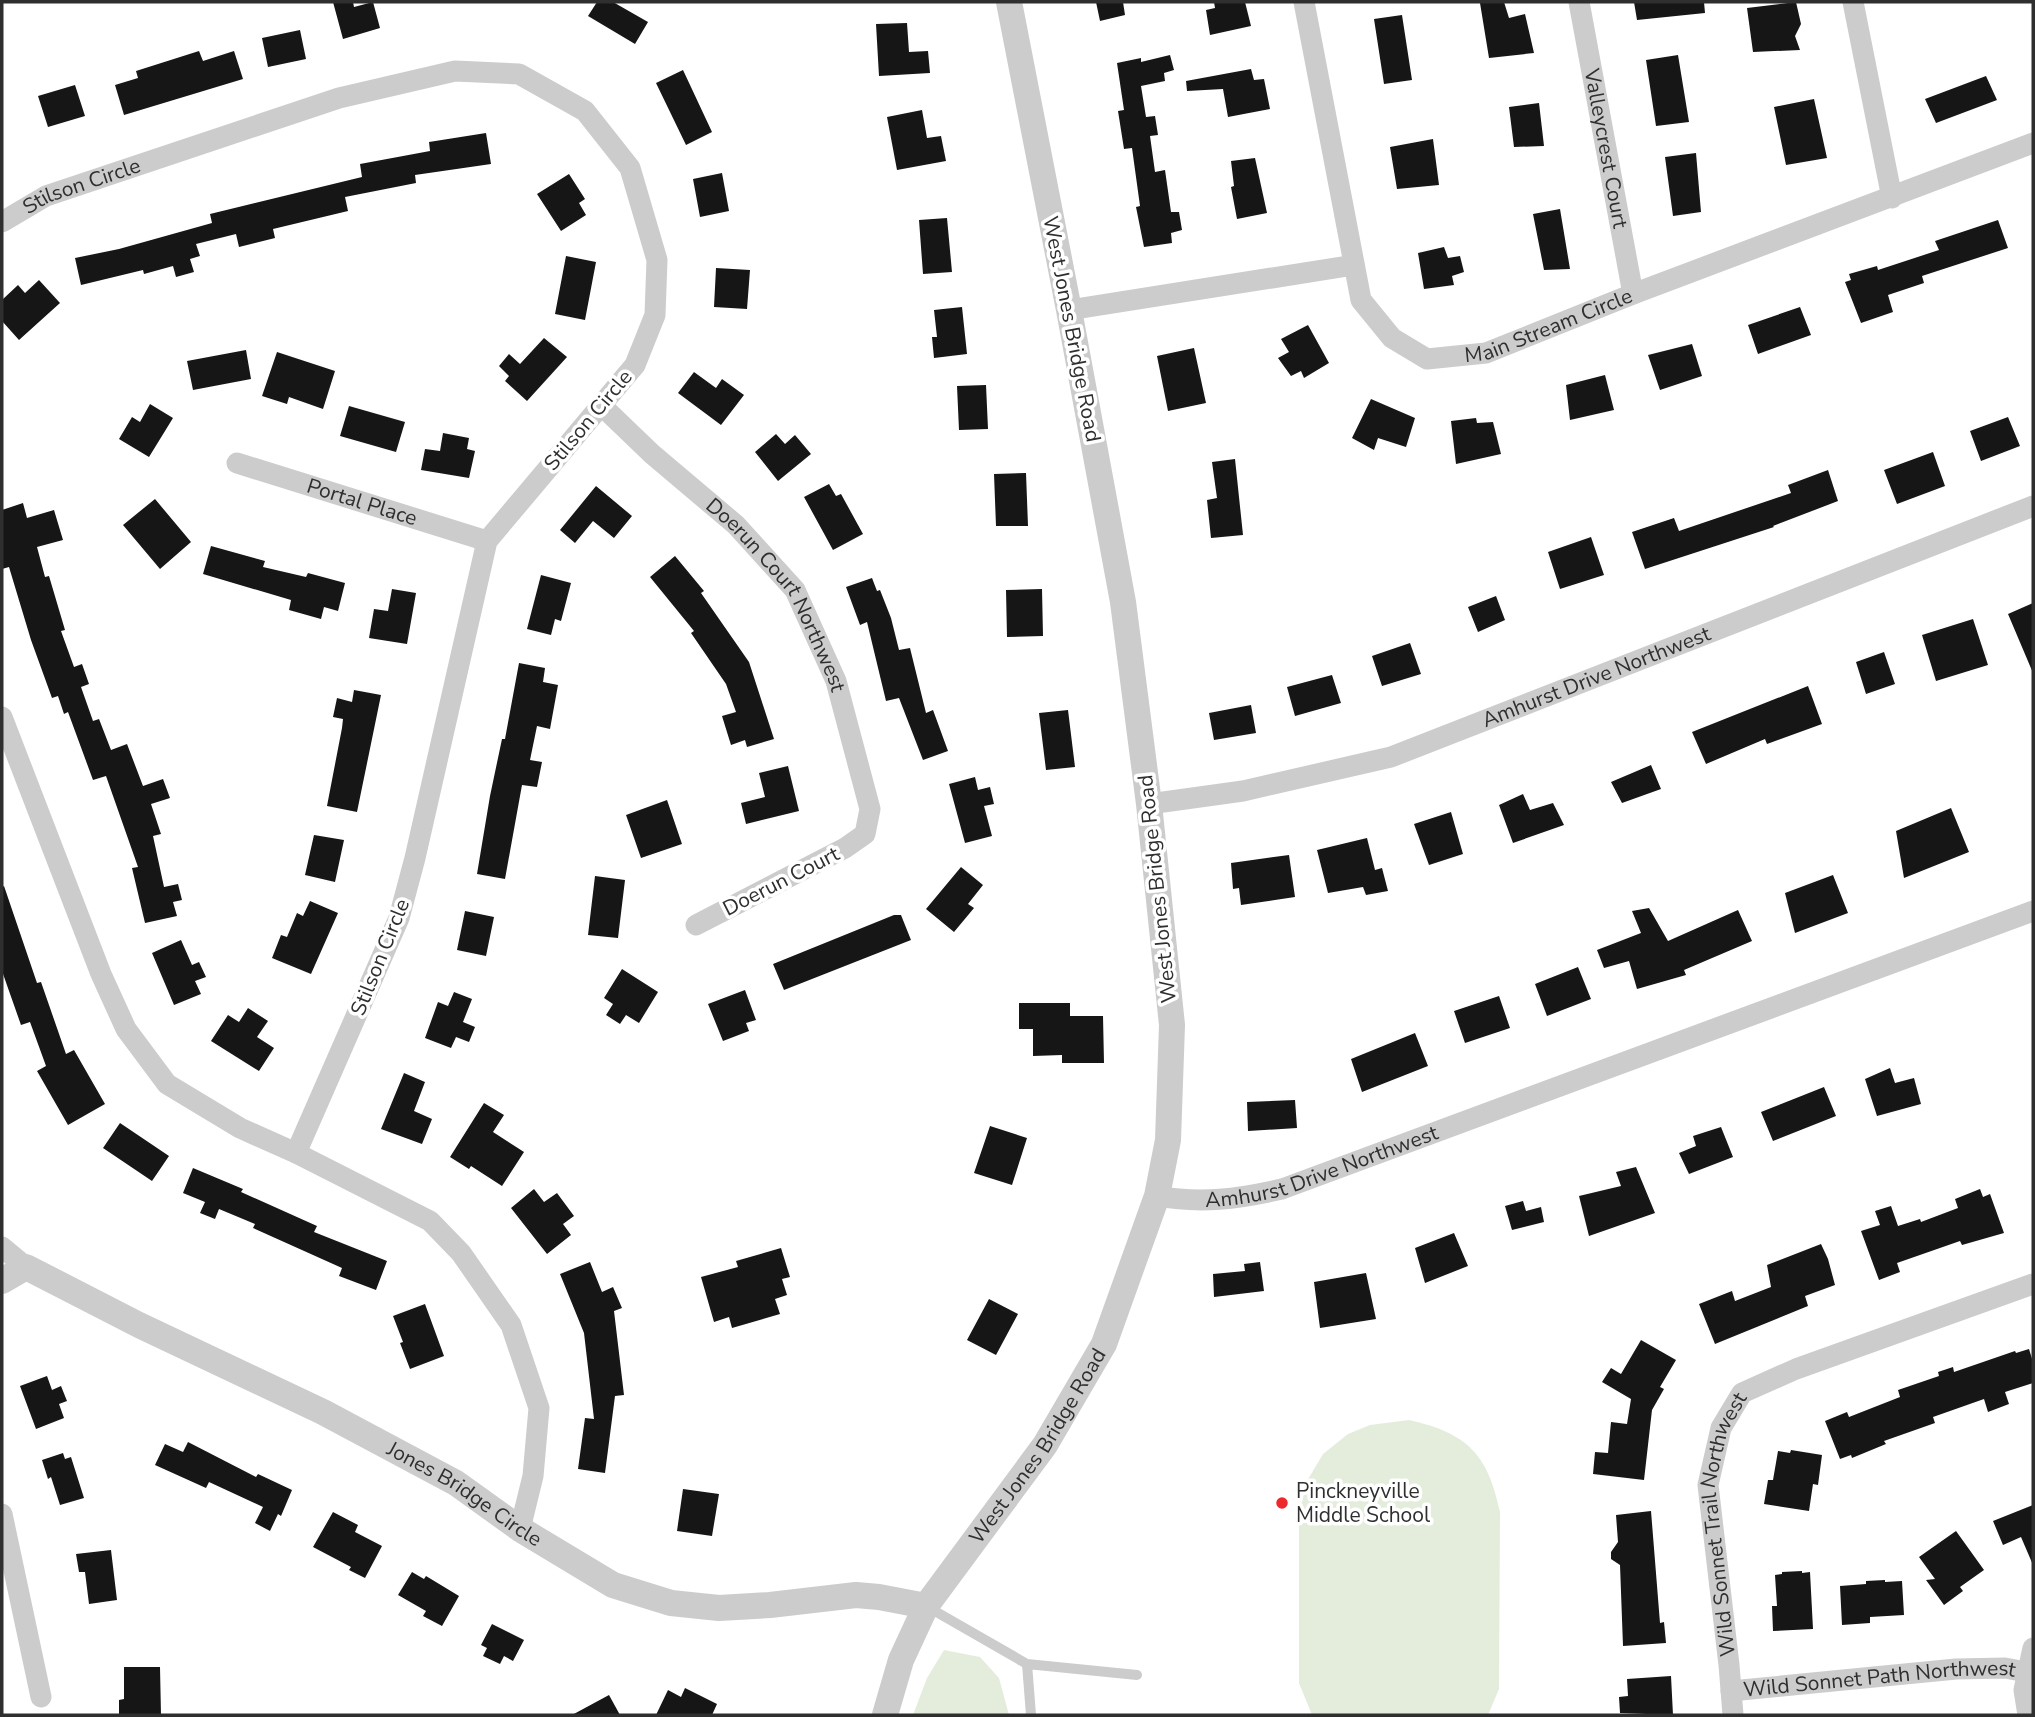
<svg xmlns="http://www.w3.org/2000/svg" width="2035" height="1717" font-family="'Nunito Sans',sans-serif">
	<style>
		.green { fill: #e4eddc }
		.building { fill: #161616 }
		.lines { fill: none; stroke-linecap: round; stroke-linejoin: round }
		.service { stroke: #ccc; stroke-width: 10 }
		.minor { stroke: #ccc; stroke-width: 21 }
		.tertiary { stroke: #ccc; stroke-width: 26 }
		.poi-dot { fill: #ed292c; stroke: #fff; stroke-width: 2.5 }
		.labels { text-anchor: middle; stroke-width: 7; stroke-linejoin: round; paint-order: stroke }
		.street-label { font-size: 21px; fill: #2f2f2f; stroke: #fff }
		.poi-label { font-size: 21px; fill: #2f2f2f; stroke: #fff; text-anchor: start }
	</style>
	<rect width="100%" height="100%" fill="#fff"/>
	<path class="green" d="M 1409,1420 C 1467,1433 1488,1454 1500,1512 L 1499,1689 L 1488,1715 L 1312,1715 L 1299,1683 L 1299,1514 L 1307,1481 L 1323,1454 L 1348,1434 L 1370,1425 Z
		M 944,1650 L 980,1657 L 999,1678 L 1009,1715 L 913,1715 L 927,1678 Z"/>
	<path class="building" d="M 333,2 L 353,2 L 354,7 L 373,2 L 380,28 L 343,39 Z
		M 597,2 L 613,2 L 648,22 L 635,44 L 588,16 Z
		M 1096,2 L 1123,2 L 1125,15 L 1100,21 Z
		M 1214,2 L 1245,2 L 1251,26 L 1210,35 L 1206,10 L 1215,8 Z
		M 1491,2 L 1504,2 L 1509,18 L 1525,14 L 1534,53 L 1489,58 L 1480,3 Z
		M 1634,2 L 1704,2 L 1705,13 L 1637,20 Z
		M 1796,2 L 1801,24 L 1795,36 L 1800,50 L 1753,52 L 1747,8 Z
		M 1402,15 L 1412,80 L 1384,84 L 1374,19 Z
		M 907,23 L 909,52 L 928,51 L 930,73 L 879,76 L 876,24 Z
		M 300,30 L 306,59 L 268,67 L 262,38 Z
		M 199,51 L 203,61 L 234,51 L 243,79 L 124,115 L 115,85 L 138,78 L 136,71 Z
		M 1170,55 L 1174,70 L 1164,73 L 1165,81 L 1141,86 L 1146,117 L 1155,116 L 1158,135 L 1150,136 L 1155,172 L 1165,170 L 1171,212 L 1179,212 L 1182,230 L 1171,233 L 1172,243 L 1144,247 L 1136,207 L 1140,206 L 1132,148 L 1124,149 L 1118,111 L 1124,110 L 1117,63 L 1141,58 L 1141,62 Z
		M 1678,55 L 1689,122 L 1656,126 L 1646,60 Z
		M 1251,69 L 1254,80 L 1264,79 L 1270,109 L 1228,117 L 1223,89 L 1187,91 L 1186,81 Z
		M 683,70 L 712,132 L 686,145 L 656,83 Z
		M 1986,76 L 1997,100 L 1936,123 L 1925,99 Z
		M 75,85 L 85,116 L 48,127 L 38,96 Z
		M 1814,99 L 1827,158 L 1786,165 L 1774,107 Z
		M 1539,103 L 1544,146 L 1514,147 L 1509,107 Z
		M 922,110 L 927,138 L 941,136 L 946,161 L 897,170 L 887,117 Z
		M 486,133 L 491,164 L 415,175 L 416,183 L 345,197 L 348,211 L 273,229 L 275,238 L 239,247 L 236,234 L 196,244 L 200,256 L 190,259 L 194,272 L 176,277 L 173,266 L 144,274 L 143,270 L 81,285 L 75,258 L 119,249 L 212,223 L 210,214 L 362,177 L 360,164 L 430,151 L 429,142 Z
		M 1433,139 L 1439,185 L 1397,189 L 1390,147 Z
		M 1696,153 L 1701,212 L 1673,216 L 1665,157 Z
		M 1255,158 L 1267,213 L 1237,219 L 1231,187 L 1234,186 L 1231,161 Z
		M 722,173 L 729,211 L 700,217 L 693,179 Z
		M 569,174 L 585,199 L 579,203 L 586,215 L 561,231 L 537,194 Z
		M 1560,209 L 1570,269 L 1544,270 L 1533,214 Z
		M 947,218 L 952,272 L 923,274 L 919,220 Z
		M 1998,220 L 2008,248 L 1922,276 L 1924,283 L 1888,295 L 1893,312 L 1861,323 L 1845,282 L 1851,280 L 1849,274 L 1877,266 L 1878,270 L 1939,250 L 1935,241 Z
		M 1444,247 L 1448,258 L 1460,256 L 1464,272 L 1452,276 L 1454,285 L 1424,289 L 1418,253 Z
		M 566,256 L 596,262 L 585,320 L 555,314 Z
		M 716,268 L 750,270 L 747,309 L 714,307 Z
		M 39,280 L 60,303 L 19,340 L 2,321 L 2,300 L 18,285 L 25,293 Z
		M 962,307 L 967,354 L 934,358 L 932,337 L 937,337 L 934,310 Z
		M 1800,307 L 1811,335 L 1758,354 L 1748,325 Z
		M 1308,325 L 1329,363 L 1304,378 L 1301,371 L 1291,376 L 1278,358 L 1289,352 L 1281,339 Z
		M 544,338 L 567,357 L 527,401 L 505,381 L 509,376 L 499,366 L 509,354 L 520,364 Z
		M 1692,344 L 1702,376 L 1660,390 L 1648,355 Z
		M 1194,348 L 1206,403 L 1168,411 L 1157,356 Z
		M 246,350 L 251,379 L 193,390 L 187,361 Z
		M 277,352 L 335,371 L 323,409 L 289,397 L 287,404 L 262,396 Z
		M 694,372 L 716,388 L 722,379 L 744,395 L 721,425 L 678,393 Z
		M 1605,375 L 1614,410 L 1570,420 L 1566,385 Z
		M 986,385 L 988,429 L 959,430 L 957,386 Z
		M 1371,399 L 1415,418 L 1406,447 L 1378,438 L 1374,450 L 1352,438 Z
		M 150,404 L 173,418 L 149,457 L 119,439 L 132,417 L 140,422 Z
		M 349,406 L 405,422 L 396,452 L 340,436 Z
		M 2008,417 L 2020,446 L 1981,461 L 1970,431 Z
		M 1476,418 L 1477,423 L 1493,422 L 1501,454 L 1456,464 L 1451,421 Z
		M 443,433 L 469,438 L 467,449 L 475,451 L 469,478 L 421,470 L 425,449 L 440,451 Z
		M 776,434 L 785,444 L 795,435 L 811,454 L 778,481 L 755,452 Z
		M 1933,452 L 1945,486 L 1897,504 L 1884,470 Z
		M 1235,459 L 1243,535 L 1211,538 L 1207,500 L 1217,498 L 1212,462 Z
		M 1828,470 L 1838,501 L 1773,526 L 1774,527 L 1645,569 L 1632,532 L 1674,518 L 1679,531 L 1791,493 L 1788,485 Z
		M 1026,473 L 1028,526 L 996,526 L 994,474 Z
		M 829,484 L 836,496 L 841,494 L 863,534 L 833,550 L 804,497 Z
		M 596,486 L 632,516 L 614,538 L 593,521 L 575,543 L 560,530 Z
		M 155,499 L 191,542 L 160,569 L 123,525 Z
		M 23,503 L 27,518 L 54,510 L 63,540 L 37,547 L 45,577 L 49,576 L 65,630 L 61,631 L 74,667 L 82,664 L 89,684 L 81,687 L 93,721 L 99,719 L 111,750 L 127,744 L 143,786 L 163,779 L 170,798 L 151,804 L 161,834 L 153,836 L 164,887 L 178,884 L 182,900 L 173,902 L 177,916 L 145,923 L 132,868 L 138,867 L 106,776 L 93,780 L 68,712 L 64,714 L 58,696 L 52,698 L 31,640 L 9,567 L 2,569 L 2,510 Z
		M 1591,537 L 1604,575 L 1560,589 L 1548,552 Z
		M 211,546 L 265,561 L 263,567 L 306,577 L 308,573 L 345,583 L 338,611 L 324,607 L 321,619 L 289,610 L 291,600 L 203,574 Z
		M 675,556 L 704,591 L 701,593 L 749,662 L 774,739 L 747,747 L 745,740 L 731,745 L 722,716 L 736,712 L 726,684 L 691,633 L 694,631 L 650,577 Z
		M 541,575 L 571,583 L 561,621 L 555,619 L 551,635 L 527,629 Z
		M 872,578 L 877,591 L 880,590 L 891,618 L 899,650 L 910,648 L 926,713 L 933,710 L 948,751 L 923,760 L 899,698 L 886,701 L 867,622 L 860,625 L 846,587 Z
		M 392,589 L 416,593 L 407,644 L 369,638 L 374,609 L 388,611 Z
		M 1042,589 L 1043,636 L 1007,637 L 1006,590 Z
		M 1496,596 L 1505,620 L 1478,632 L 1468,607 Z
		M 2033,603 L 2033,673 L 2008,614 Z
		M 1973,619 L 1988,665 L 1936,681 L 1922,635 Z
		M 1410,643 L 1421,674 L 1382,686 L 1372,656 Z
		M 1884,652 L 1895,684 L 1866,694 L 1856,662 Z
		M 519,663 L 545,668 L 543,682 L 558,685 L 550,729 L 537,726 L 530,760 L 542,762 L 537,787 L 522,785 L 505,879 L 477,874 L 490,796 L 502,739 L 505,739 Z
		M 1332,675 L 1341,703 L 1295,716 L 1287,687 Z
		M 1808,686 L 1822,724 L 1767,744 L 1765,739 L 1706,764 L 1692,732 Z
		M 354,690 L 381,695 L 357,812 L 327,806 L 342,728 L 343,719 L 333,717 L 337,698 L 352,702 Z
		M 1251,705 L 1256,733 L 1214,740 L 1209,713 Z
		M 1068,710 L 1075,767 L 1046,770 L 1039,713 Z
		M 1651,765 L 1661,789 L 1622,803 L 1611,782 Z
		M 788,766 L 799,811 L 746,824 L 741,803 L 765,797 L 759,773 Z
		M 975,777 L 978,790 L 990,787 L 994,804 L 984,806 L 992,836 L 965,843 L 949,784 Z
		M 1523,794 L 1530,810 L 1553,803 L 1564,825 L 1513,843 L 1499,805 Z
		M 667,800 L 682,844 L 641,858 L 626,815 Z
		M 1951,808 L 1969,852 L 1904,878 L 1896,831 Z
		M 1451,812 L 1463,854 L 1429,865 L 1414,824 Z
		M 314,835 L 344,840 L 335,882 L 305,875 Z
		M 1367,838 L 1375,870 L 1382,868 L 1388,891 L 1366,895 L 1363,887 L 1328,893 L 1317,850 Z
		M 1289,855 L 1295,897 L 1241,905 L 1239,888 L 1233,889 L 1231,863 Z
		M 961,867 L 983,885 L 968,904 L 974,908 L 954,932 L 926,909 Z
		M 1833,875 L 1848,913 L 1795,933 L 1785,893 Z
		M 595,876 L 625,880 L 618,938 L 588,935 Z
		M 4,886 L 37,983 L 41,982 L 66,1054 L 74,1050 L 105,1104 L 68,1125 L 37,1071 L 46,1066 L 30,1022 L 21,1025 L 2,971 L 2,887 Z
		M 310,901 L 338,913 L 311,974 L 272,958 L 281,935 L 287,937 L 297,913 L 303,916 Z
		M 1649,908 L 1668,941 L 1738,910 L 1752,941 L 1684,970 L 1686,975 L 1637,989 L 1629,961 L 1604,968 L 1597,950 L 1641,933 L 1632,911 Z
		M 465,911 L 494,917 L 486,956 L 457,950 Z
		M 894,915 L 901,915 L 911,940 L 784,990 L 773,964 Z
		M 181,940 L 192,965 L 199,962 L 206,977 L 195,981 L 201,994 L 174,1005 L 152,953 Z
		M 1578,967 L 1591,999 L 1547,1016 L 1535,984 Z
		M 622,969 L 658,992 L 639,1023 L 626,1015 L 620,1024 L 606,1015 L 613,1004 L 604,998 Z
		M 745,990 L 756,1020 L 746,1023 L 749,1031 L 723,1041 L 708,1004 Z
		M 454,992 L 472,999 L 463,1022 L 475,1027 L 469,1042 L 456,1037 L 451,1048 L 425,1038 L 438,1002 L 448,1006 Z
		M 1499,996 L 1510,1028 L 1465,1043 L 1454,1011 Z
		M 1019,1003 L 1070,1003 L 1070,1016 L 1103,1016 L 1104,1063 L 1062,1063 L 1062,1055 L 1033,1056 L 1033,1029 L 1019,1029 Z
		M 248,1008 L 268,1021 L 257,1037 L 274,1048 L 259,1071 L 211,1041 L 228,1015 L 239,1022 Z
		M 1415,1033 L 1428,1066 L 1362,1092 L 1351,1059 Z
		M 1890,1068 L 1895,1083 L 1914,1078 L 1921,1104 L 1877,1116 L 1865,1079 Z
		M 404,1073 L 425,1082 L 414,1111 L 432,1119 L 422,1144 L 381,1129 Z
		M 1824,1087 L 1836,1116 L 1773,1141 L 1761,1112 Z
		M 1295,1100 L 1297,1128 L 1248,1131 L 1247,1102 Z
		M 484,1103 L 504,1115 L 493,1132 L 524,1152 L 502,1186 L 471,1166 L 469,1169 L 450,1157 Z
		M 120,1123 L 169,1156 L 152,1181 L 103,1148 Z
		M 990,1126 L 1027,1138 L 1012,1185 L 974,1173 Z
		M 1721,1127 L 1733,1157 L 1689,1174 L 1679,1153 L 1696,1146 L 1693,1136 Z
		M 1636,1167 L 1655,1213 L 1589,1236 L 1579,1196 L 1621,1186 L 1616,1172 Z
		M 193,1168 L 243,1189 L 241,1192 L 317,1226 L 314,1232 L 387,1261 L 376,1290 L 339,1276 L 342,1268 L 253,1228 L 255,1224 L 219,1209 L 215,1219 L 200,1213 L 205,1202 L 183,1193 Z
		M 534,1189 L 544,1202 L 557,1193 L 574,1216 L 563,1224 L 571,1235 L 547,1254 L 511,1208 Z
		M 1980,1189 L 1983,1197 L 1990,1194 L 2004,1233 L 1962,1245 L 1960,1241 L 1897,1263 L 1900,1272 L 1879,1280 L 1861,1231 L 1880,1225 L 1875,1211 L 1891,1206 L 1898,1226 L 1920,1219 L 1921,1222 L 1958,1208 L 1955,1199 Z
		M 1523,1201 L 1526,1211 L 1541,1207 L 1544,1222 L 1512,1230 L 1505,1206 Z
		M 1454,1233 L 1468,1266 L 1425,1283 L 1415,1248 Z
		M 1821,1244 L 1828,1259 L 1835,1285 L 1805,1296 L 1808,1306 L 1715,1344 L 1699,1304 L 1732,1291 L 1735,1301 L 1771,1287 L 1767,1265 Z
		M 781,1248 L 790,1277 L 782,1279 L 787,1295 L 775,1299 L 780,1314 L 732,1328 L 729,1317 L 714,1322 L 701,1277 L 738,1267 L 736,1261 Z
		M 590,1262 L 602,1292 L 613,1287 L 622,1308 L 614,1311 L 624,1395 L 615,1396 L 605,1473 L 578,1469 L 585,1418 L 594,1419 L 584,1333 L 560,1274 Z
		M 1260,1262 L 1264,1291 L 1214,1297 L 1213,1274 L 1245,1271 L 1244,1264 Z
		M 1366,1273 L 1376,1319 L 1320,1328 L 1314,1282 Z
		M 989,1299 L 1018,1314 L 996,1355 L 967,1340 Z
		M 425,1304 L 444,1356 L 410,1369 L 400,1343 L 403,1342 L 393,1316 Z
		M 1641,1340 L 1676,1360 L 1660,1387 L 1664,1389 L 1652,1410 L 1644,1480 L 1593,1474 L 1595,1452 L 1608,1453 L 1611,1422 L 1627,1424 L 1631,1399 L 1602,1382 L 1611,1368 L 1621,1374 Z
		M 2029,1349 L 2033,1362 L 2033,1383 L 2005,1392 L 2009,1404 L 1988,1412 L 1984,1399 L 1933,1417 L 1935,1423 L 1884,1441 L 1886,1444 L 1852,1458 L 1851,1455 L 1840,1459 L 1825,1421 L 1847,1412 L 1849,1417 L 1900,1397 L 1898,1390 L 1939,1376 L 1938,1372 L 1953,1367 L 1954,1372 L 2015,1351 L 2016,1353 Z
		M 47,1376 L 52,1390 L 61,1386 L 67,1401 L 59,1404 L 64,1418 L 36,1429 L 20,1386 Z
		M 188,1442 L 256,1477 L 258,1474 L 292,1490 L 281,1516 L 278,1514 L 270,1531 L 255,1523 L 263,1507 L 209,1482 L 206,1488 L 155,1465 L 165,1444 L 183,1452 Z
		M 1791,1450 L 1822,1455 L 1818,1485 L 1813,1484 L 1809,1511 L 1764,1504 L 1768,1480 L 1773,1480 L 1778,1451 L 1790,1453 Z
		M 63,1453 L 65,1459 L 71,1457 L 84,1498 L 60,1505 L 51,1477 L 48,1479 L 42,1460 Z
		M 683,1489 L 719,1494 L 712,1536 L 677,1531 Z
		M 2033,1505 L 2033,1565 L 2021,1537 L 2003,1545 L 1993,1521 Z
		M 1651,1511 L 1660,1623 L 1664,1622 L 1666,1643 L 1623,1646 L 1620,1565 L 1611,1559 L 1611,1552 L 1618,1542 L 1616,1515 Z
		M 333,1512 L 358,1525 L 355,1532 L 382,1546 L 365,1578 L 349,1570 L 351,1567 L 313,1547 Z
		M 1956,1531 L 1984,1570 L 1960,1587 L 1963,1591 L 1944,1605 L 1926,1580 L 1935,1579 L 1919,1557 Z
		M 111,1550 L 117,1600 L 89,1604 L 85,1572 L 79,1572 L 76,1554 Z
		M 1802,1571 L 1802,1573 L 1810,1572 L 1813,1629 L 1773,1631 L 1772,1606 L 1777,1606 L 1775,1575 L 1782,1574 L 1782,1572 Z
		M 412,1572 L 424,1579 L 426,1576 L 459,1596 L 442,1626 L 423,1616 L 426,1611 L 398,1595 Z
		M 1885,1580 L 1885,1582 L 1902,1581 L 1904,1615 L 1870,1617 L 1870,1623 L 1842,1625 L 1840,1586 L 1866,1584 L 1866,1581 Z
		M 492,1624 L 524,1640 L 513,1661 L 504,1656 L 500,1664 L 483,1656 L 487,1648 L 481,1645 Z
		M 124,1667 L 160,1667 L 161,1715 L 119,1715 L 119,1700 L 124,1699 Z
		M 1671,1676 L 1673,1715 L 1620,1713 L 1619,1697 L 1628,1696 L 1627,1679 Z
		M 685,1688 L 717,1704 L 712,1715 L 656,1715 L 668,1690 L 681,1697 Z
		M 609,1695 L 620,1715 L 572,1715 Z"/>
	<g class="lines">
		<path class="service" d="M 926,1606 L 1027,1664 L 1137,1675
			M 1027,1664 L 1031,1715"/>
		<g class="minor">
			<path id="s1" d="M 1304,2 L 1361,300 L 1392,338 L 1427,359 L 1486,353 L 1633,294 L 2033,143"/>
			<path id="s2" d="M 1579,2 L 1633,294"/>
			<path d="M 1853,2 L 1892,198"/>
			<path id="s3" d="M 2,222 L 46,196 L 339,98 L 455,71 L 519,74 L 585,111 L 630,168 L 657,260 L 655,315 L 635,365 L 487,541 L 415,858 L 399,918 L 296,1153"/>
			<path d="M 1069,310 L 1354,265"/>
			<path id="s4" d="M 601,405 L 652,454 L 736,525 L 795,590 L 836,681 L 870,809 L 865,834 L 845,848 L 696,925"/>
			<path id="s5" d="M 237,463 L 487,541"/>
			<path d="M 2,717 L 101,974 L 126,1029 L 167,1084 L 240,1128 L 296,1153 L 430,1221 L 461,1253 L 511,1325 L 539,1408 L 533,1476 L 520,1529"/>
			<path id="s6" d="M 1149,804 L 1243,791 L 1391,757 L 2033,506"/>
			<path id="s7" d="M 1157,1196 C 1201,1204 1238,1199 1282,1189 L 2033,911"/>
			<path d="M 2,1247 L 26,1267"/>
			<path d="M 2,1514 L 41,1697"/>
			<path id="s8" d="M 1731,1691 L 1956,1669 L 2005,1668 L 2026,1672"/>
			<path id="s9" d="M 1733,1715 L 1729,1665 L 1708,1485 L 1721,1428 L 1742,1393 L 1796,1369 L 2033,1284"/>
			<path d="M 2028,1715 L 2024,1690 L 2033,1648"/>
		</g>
		<g class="tertiary">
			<path id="s10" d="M 2,1281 L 26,1267 L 139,1325 L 323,1412 L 456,1483 L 520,1529 L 613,1585 L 671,1603 L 719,1608 L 770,1605 L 856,1595 L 879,1597 L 926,1606"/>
			<path id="s11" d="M 885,1715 L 901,1660 L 926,1606 L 1045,1445 L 1104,1344 L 1157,1196 L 1168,1140 L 1172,1025 L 1149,804 L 1123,602 L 1069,310 L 1009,2"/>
		</g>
	</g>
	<circle class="poi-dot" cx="1282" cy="1503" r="7"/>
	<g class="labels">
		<g class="street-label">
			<text dy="7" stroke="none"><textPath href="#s2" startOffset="149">Valleycrest Court</textPath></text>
			<text dy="7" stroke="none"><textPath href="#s3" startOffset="88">Stilson Circle</textPath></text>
			<text dy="7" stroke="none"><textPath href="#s1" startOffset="520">Main Stream Circle</textPath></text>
			<text transform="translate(1072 329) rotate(79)" y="7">West Jones Bridge Road</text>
			<text transform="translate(588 420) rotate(-50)" y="7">Stilson Circle</text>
			<text dy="7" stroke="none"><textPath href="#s5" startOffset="131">Portal Place</textPath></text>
			<text dy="7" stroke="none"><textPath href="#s4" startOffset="262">Doerun Court Northwest</textPath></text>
			<text dy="7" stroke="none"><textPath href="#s6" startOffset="467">Amhurst Drive Northwest</textPath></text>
			<text transform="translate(781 881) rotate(-27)" y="7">Doerun Court</text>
			<text transform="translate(1157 889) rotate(-96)" y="7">West Jones Bridge Road</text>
			<text transform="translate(380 957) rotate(-68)" y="7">Stilson Circle</text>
			<text dy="7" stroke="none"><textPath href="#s7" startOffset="170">Amhurst Drive Northwest</textPath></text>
			<text dy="7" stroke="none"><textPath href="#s11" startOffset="312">West Jones Bridge Road</textPath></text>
			<text dy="7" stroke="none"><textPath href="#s10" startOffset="522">Jones Bridge Circle</textPath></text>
			<text dy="7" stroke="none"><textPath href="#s9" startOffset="194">Wild Sonnet Trail Northwest</textPath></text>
			<text dy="7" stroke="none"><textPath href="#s8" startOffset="149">Wild Sonnet Path Northwest</textPath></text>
		</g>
		<g class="poi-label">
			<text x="1296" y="1498">Pinckneyville<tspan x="1296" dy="24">Middle School</tspan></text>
		</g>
	</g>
	<rect width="2035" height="1717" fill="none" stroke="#2f2f2f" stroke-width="7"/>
</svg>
